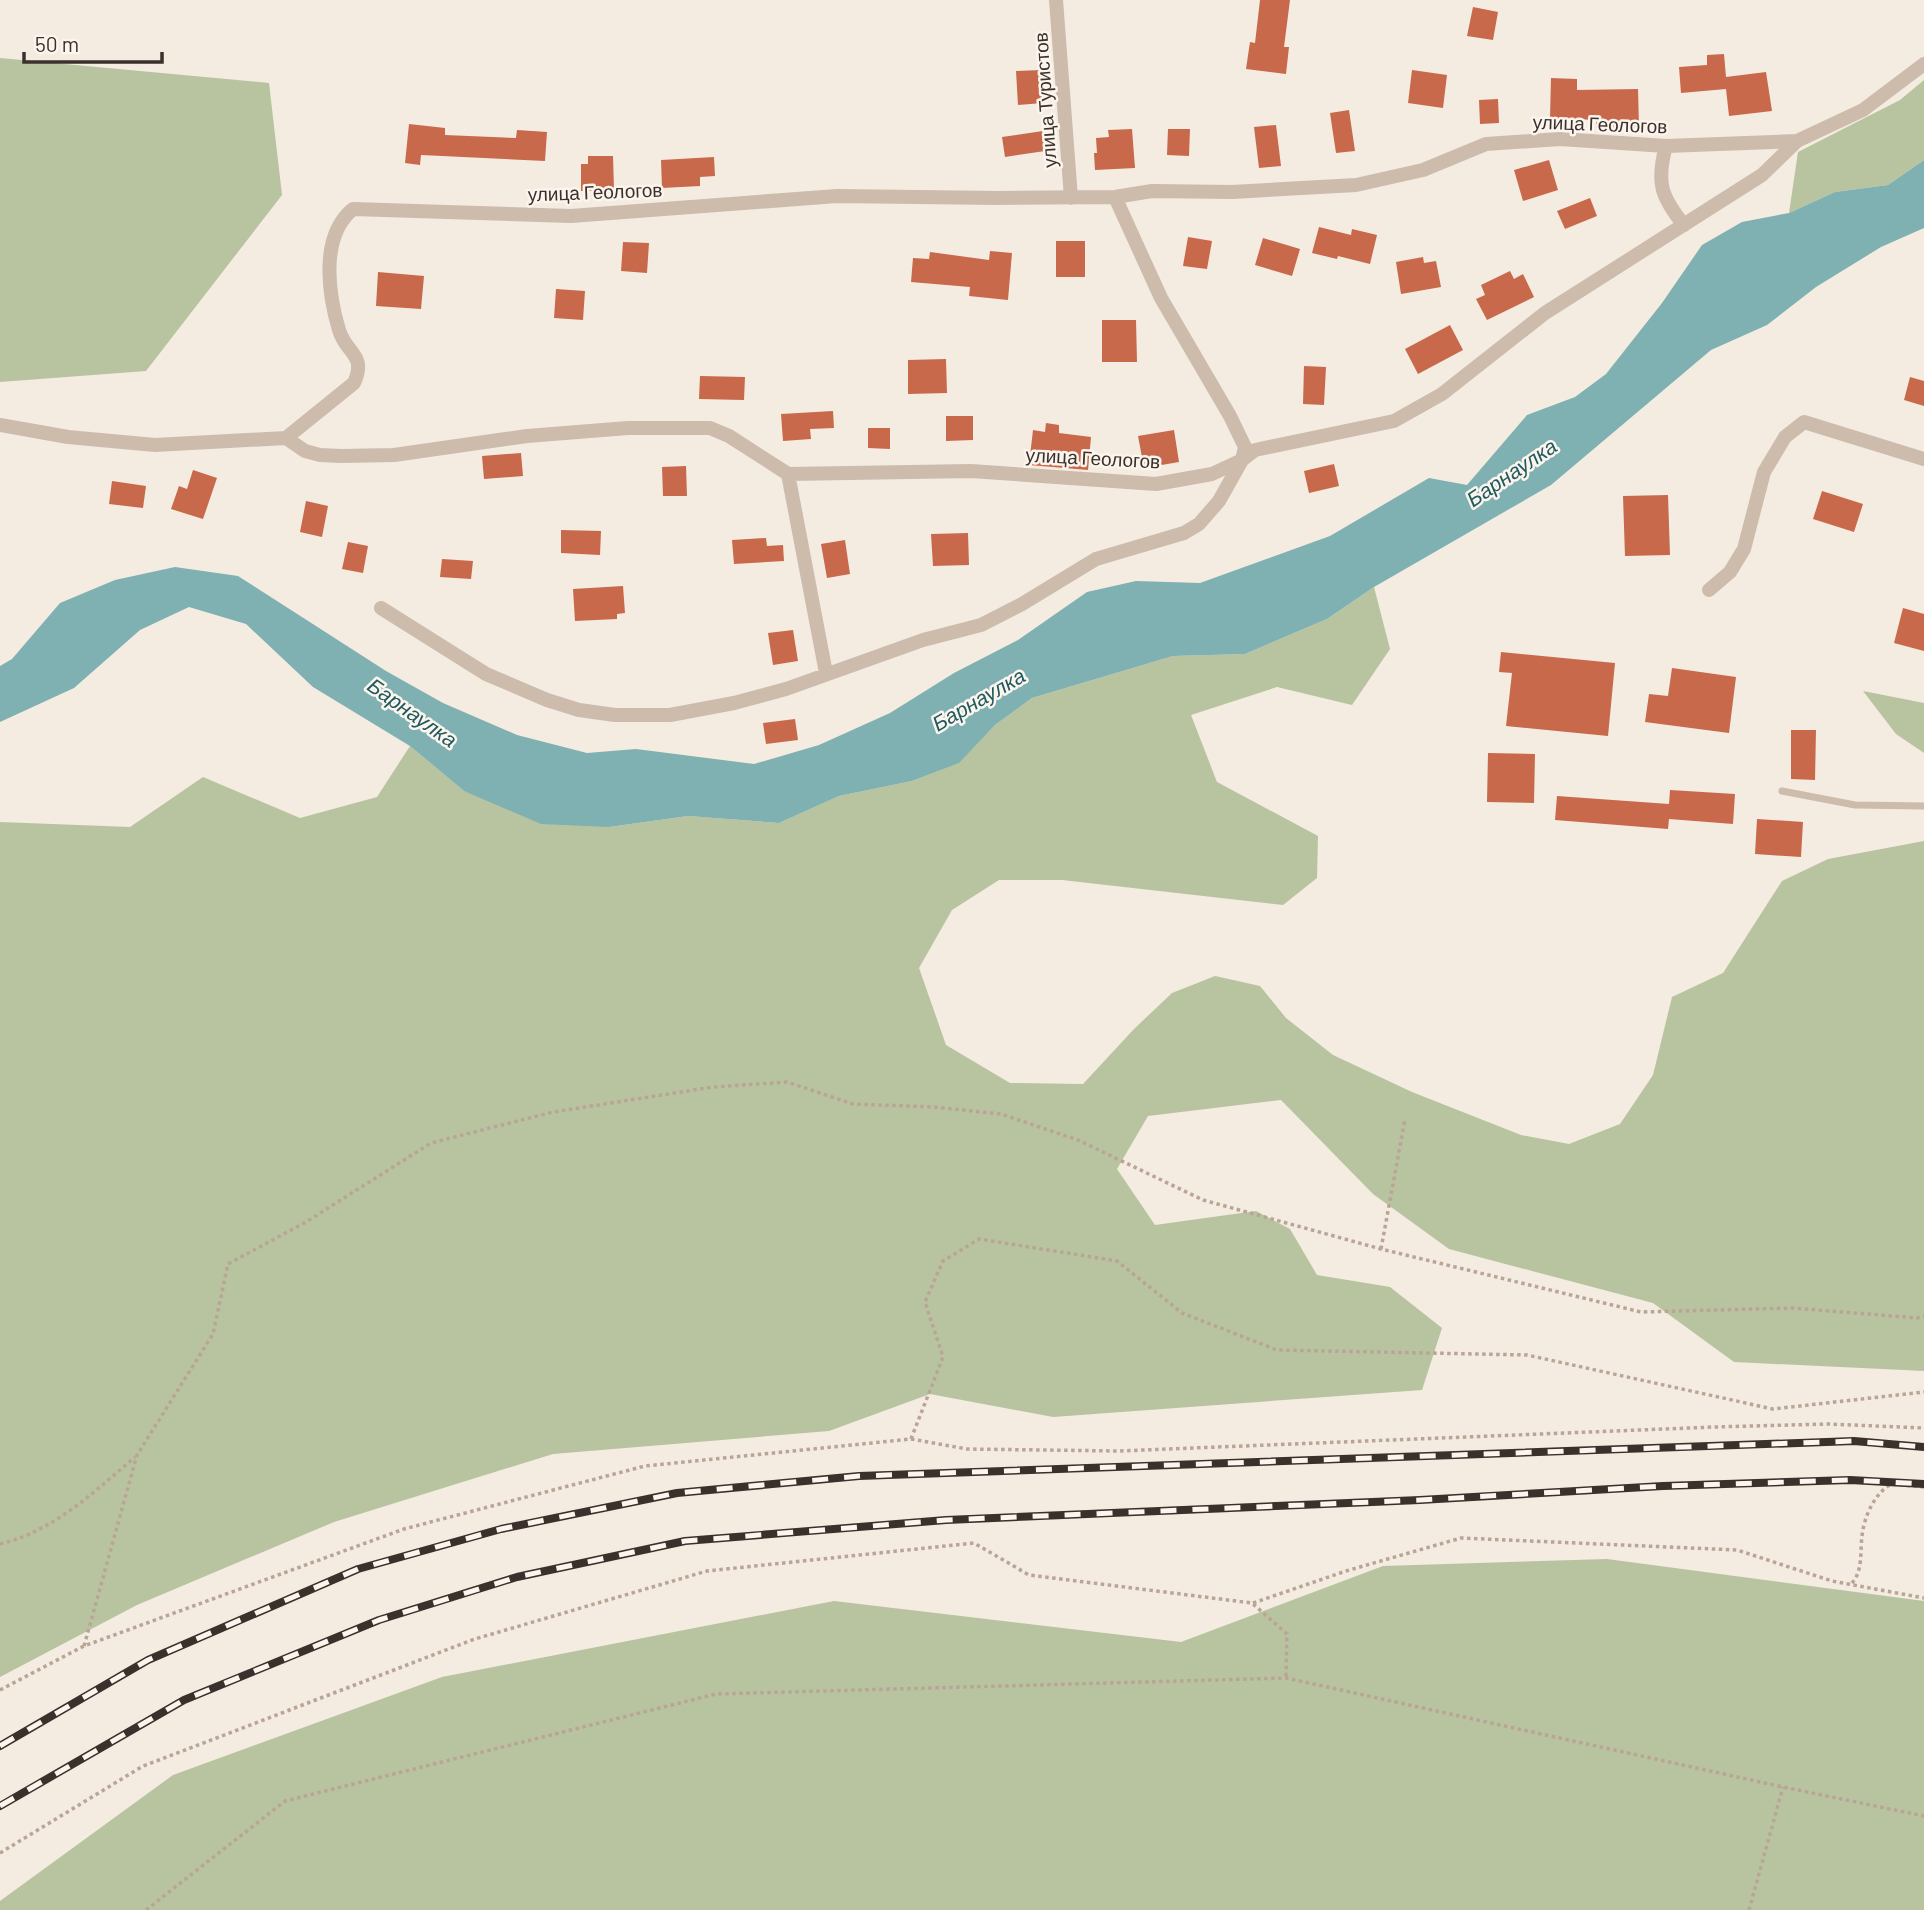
<svg xmlns="http://www.w3.org/2000/svg" width="1924" height="1910" font-family="Barlow,sans-serif">
	<style>
		.green { fill: #b8c4a0 }
		.water { fill: #7fb0b2 }
		.building { fill: #c8694b }
		.lines { fill: none; stroke-linecap: round; stroke-linejoin: round }
		.path { stroke: #b9a596; stroke-width: 3.5; stroke-dasharray: 3.5 3.5; stroke-linecap: butt }
		.service { stroke: #cdbbac; stroke-width: 7 }
		.minor { stroke: #cdbbac; stroke-width: 14 }
		.rail-casing { stroke: #3b302b; stroke-width: 8 }
		.rail { stroke: #fbf5ee; stroke-width: 5; stroke-dasharray: 16; stroke-linecap: butt }
		.labels { text-anchor: middle; stroke-width: 5; stroke-linejoin: round; paint-order: stroke }
		.street-label { font-size: 19px; fill: #3b302b; stroke: #fbf5ee }
		.water-label { font-size: 21px; font-style: italic; fill: #1f5a5e; stroke: #fbf5ee }
	</style>
	<rect width="100%" height="100%" fill="#f4ebe1"/>
	<path class="green" d="M 0,58 L 269,83 L 282,195 L 146,371 L 0,382 Z
		M 1924,80 L 1924,160 L 1888,185 L 1835,192 L 1789,213 L 1798,152 L 1900,100 Z
		M 1374,587 L 1390,649 L 1352,705 L 1277,687 L 1191,715 L 1217,782 L 1318,836 L 1317,878 L 1283,905 L 1062,880 L 999,880 L 952,910 L 919,968 L 946,1045 L 1010,1083 L 1083,1084 L 1134,1029 L 1172,993 L 1215,976 L 1260,986 L 1286,1018 L 1333,1055 L 1412,1092 L 1521,1135 L 1569,1144 L 1620,1124 L 1653,1075 L 1672,997 L 1723,973 L 1782,881 L 1828,859 L 1924,841 L 1924,1371 L 1734,1362 L 1653,1303 L 1449,1249 L 1373,1194 L 1281,1100 L 1148,1116 L 1117,1169 L 1155,1225 L 1256,1211 L 1290,1229 L 1317,1275 L 1390,1287 L 1442,1328 L 1422,1390 L 1053,1417 L 930,1394 L 829,1431 L 553,1454 L 334,1522 L 137,1605 L 0,1677 L 0,822 L 130,827 L 203,777 L 300,818 L 377,797 L 410,746 L 464,791 L 609,827 L 688,816 L 779,823 L 839,796 L 912,781 L 958,763 L 995,725 L 1032,698 L 1173,656 L 1245,654 L 1327,619 Z
		M 1863,691 L 1924,703 L 1924,753 L 1896,734 Z
		M 1607,1559 L 1924,1601 L 1924,1910 L 0,1910 L 0,1901 L 173,1775 L 442,1677 L 834,1601 L 1181,1642 L 1383,1566 Z"/>
	<path class="water" d="M 1924,160 L 1924,228 L 1881,247 L 1816,287 L 1767,325 L 1711,350 L 1551,485 L 1374,587 L 1327,619 L 1245,654 L 1173,656 L 1032,698 L 995,725 L 959,763 L 912,781 L 839,796 L 779,823 L 688,816 L 609,827 L 541,824 L 464,791 L 410,746 L 313,687 L 246,624 L 189,607 L 140,630 L 74,688 L 0,722 L 0,666 L 12,659 L 60,603 L 115,580 L 175,567 L 238,576 L 386,671 L 443,703 L 517,735 L 587,753 L 636,749 L 754,764 L 819,745 L 890,713 L 954,673 L 1018,640 L 1087,592 L 1136,581 L 1200,583 L 1330,536 L 1429,478 L 1467,485 L 1527,415 L 1575,397 L 1606,374 L 1662,303 L 1702,245 L 1742,222 L 1789,213 L 1835,192 L 1888,185 Z"/>
	<path class="building" d="M 1260,0 L 1290,0 L 1284,47 L 1289,47 L 1286,74 L 1246,69 L 1250,42 L 1255,43 Z
		M 1473,7 L 1498,12 L 1493,40 L 1467,36 Z
		M 1724,54 L 1726,77 L 1766,72 L 1772,111 L 1729,116 L 1726,89 L 1681,93 L 1679,67 L 1707,65 L 1707,55 Z
		M 1042,70 L 1043,103 L 1018,105 L 1016,71 Z
		M 1412,70 L 1447,75 L 1443,108 L 1408,103 Z
		M 1551,78 L 1577,79 L 1577,90 L 1638,89 L 1639,127 L 1596,128 L 1596,120 L 1550,118 Z
		M 1498,99 L 1499,123 L 1480,124 L 1479,100 Z
		M 1349,110 L 1355,151 L 1336,153 L 1330,113 Z
		M 409,124 L 445,128 L 445,135 L 516,138 L 517,130 L 547,132 L 545,161 L 421,155 L 420,165 L 405,163 Z
		M 1276,125 L 1281,166 L 1259,168 L 1254,127 Z
		M 1132,129 L 1135,168 L 1095,170 L 1094,153 L 1097,153 L 1096,138 L 1109,137 L 1108,130 Z
		M 1168,129 L 1190,129 L 1189,156 L 1167,155 Z
		M 1043,131 L 1045,151 L 1005,157 L 1002,137 Z
		M 588,156 L 613,156 L 614,190 L 581,191 L 581,164 L 588,164 Z
		M 714,157 L 715,176 L 700,177 L 700,186 L 662,188 L 661,160 Z
		M 1549,160 L 1558,190 L 1523,201 L 1514,170 Z
		M 1590,198 L 1597,216 L 1565,229 L 1557,211 Z
		M 1319,227 L 1351,235 L 1352,229 L 1377,235 L 1370,264 L 1338,256 L 1337,259 L 1312,253 Z
		M 1188,237 L 1212,241 L 1207,269 L 1183,266 Z
		M 1263,238 L 1300,249 L 1292,276 L 1255,265 Z
		M 1056,241 L 1085,241 L 1085,277 L 1056,277 Z
		M 623,242 L 649,243 L 647,273 L 621,271 Z
		M 990,251 L 1012,253 L 1008,300 L 969,296 L 970,287 L 911,282 L 913,258 L 929,259 L 930,252 L 989,260 Z
		M 1423,257 L 1424,263 L 1436,261 L 1441,287 L 1401,294 L 1396,262 Z
		M 1510,271 L 1514,279 L 1523,274 L 1534,297 L 1487,320 L 1476,299 L 1485,295 L 1481,285 Z
		M 378,272 L 424,276 L 421,309 L 376,306 Z
		M 556,289 L 585,291 L 583,320 L 554,318 Z
		M 1102,320 L 1136,320 L 1137,362 L 1102,362 Z
		M 1450,325 L 1463,350 L 1418,374 L 1405,349 Z
		M 946,359 L 947,393 L 908,394 L 908,360 Z
		M 1304,366 L 1326,367 L 1324,405 L 1303,404 Z
		M 700,376 L 745,377 L 744,400 L 699,399 Z
		M 1910,377 L 1924,381 L 1924,406 L 1904,400 Z
		M 833,411 L 834,428 L 810,429 L 811,439 L 783,441 L 781,414 Z
		M 946,416 L 973,416 L 973,440 L 946,441 Z
		M 1046,423 L 1059,425 L 1059,433 L 1091,437 L 1088,470 L 1029,465 L 1033,430 L 1045,432 Z
		M 868,428 L 890,428 L 890,449 L 868,448 Z
		M 1174,430 L 1179,462 L 1144,468 L 1138,436 Z
		M 521,453 L 523,476 L 484,479 L 482,456 Z
		M 1334,464 L 1339,486 L 1309,493 L 1304,471 Z
		M 686,466 L 687,496 L 663,496 L 662,467 Z
		M 193,470 L 217,478 L 203,519 L 171,509 L 179,486 L 187,489 Z
		M 112,481 L 146,486 L 143,508 L 109,504 Z
		M 1822,491 L 1863,504 L 1854,532 L 1813,519 Z
		M 1668,495 L 1670,555 L 1625,556 L 1623,496 Z
		M 306,501 L 328,506 L 322,537 L 300,532 Z
		M 561,530 L 601,531 L 600,555 L 561,553 Z
		M 968,533 L 969,565 L 933,566 L 931,534 Z
		M 766,538 L 767,546 L 783,545 L 784,561 L 734,564 L 732,540 Z
		M 845,540 L 850,574 L 827,578 L 821,544 Z
		M 348,542 L 368,546 L 363,573 L 342,569 Z
		M 442,559 L 473,561 L 471,579 L 440,577 Z
		M 623,586 L 625,613 L 617,614 L 617,619 L 575,621 L 573,589 Z
		M 1903,608 L 1924,614 L 1924,651 L 1894,643 Z
		M 793,630 L 798,661 L 773,665 L 768,633 Z
		M 1501,652 L 1615,663 L 1608,736 L 1506,726 L 1512,673 L 1499,672 Z
		M 1672,668 L 1736,677 L 1729,733 L 1645,722 L 1649,694 L 1668,696 Z
		M 795,719 L 798,740 L 766,744 L 763,723 Z
		M 1791,730 L 1816,730 L 1815,780 L 1791,779 Z
		M 1488,753 L 1535,754 L 1534,803 L 1487,802 Z
		M 1670,790 L 1735,794 L 1733,824 L 1669,819 L 1668,829 L 1555,820 L 1557,796 L 1669,804 Z
		M 1757,819 L 1803,822 L 1801,857 L 1755,854 Z"/>
	<g class="lines">
		<path class="path" d="M 1381,1249 L 1405,1119
			M 911,1439 L 967,1449 L 1119,1451 L 1714,1427 L 1828,1424 L 1924,1428
			M 0,1544 C 54,1531 94,1492 135,1457
			M 1852,1583 C 1863,1571 1860,1551 1862,1536 C 1864,1517 1874,1494 1891,1484 L 1924,1487
			M 1253,1603 L 1346,1571 L 1461,1538 L 1737,1550 L 1832,1581 L 1924,1598
			M 84,1646 L 137,1455 L 213,1334 L 228,1264 L 306,1222 L 431,1143 L 553,1112 L 713,1087 L 787,1082 L 853,1104 L 934,1107 L 1001,1114 L 1078,1140 L 1203,1200 L 1381,1249 L 1641,1312 L 1792,1308 L 1917,1318 L 1924,1316
			M 0,1690 L 84,1646 L 404,1529 L 645,1466 L 911,1439 L 943,1357 L 925,1302 L 943,1261 L 979,1239 L 1117,1261 L 1182,1313 L 1277,1350 L 1527,1355 L 1773,1409 L 1924,1392
			M 0,1853 L 143,1766 L 475,1639 L 707,1571 L 974,1543 L 1029,1575 L 1252,1603 L 1287,1634 L 1286,1678
			M 146,1910 L 285,1801 L 716,1694 L 1286,1678 L 1783,1787 L 1924,1816
			M 1749,1910 L 1783,1787"/>
		<path class="service" d="M 1782,791 L 1855,805 L 1924,806"/>
		<path class="minor" d="M 1056,0 L 1071,198
			M 1666,146 C 1656,182 1661,197 1684,225
			M 0,425 L 68,437 L 155,445 L 286,438 L 305,451 L 320,455 L 341,456 L 394,455 L 527,436 L 628,428 L 710,428 L 729,436 L 788,474 L 971,471 L 1156,484 L 1212,474 L 1242,460 L 1255,450 L 1394,421 L 1442,394 L 1545,313 L 1762,175 L 1797,141
			M 286,438 L 354,383 C 367,354 346,354 339,330 C 328,293 320,236 353,209 L 571,216 L 837,196 L 998,198 L 1115,197 L 1152,191 L 1232,192 L 1356,185 L 1423,170 L 1486,144 L 1560,139 L 1666,146 L 1797,141 L 1863,110 L 1924,64
			M 788,474 L 826,673
			M 1709,590 L 1730,572 L 1744,549 L 1764,472 L 1785,437 L 1804,422 L 1924,459
			M 381,608 L 486,674 L 547,700 L 579,710 L 615,715 L 670,715 L 734,703 L 786,689 L 923,640 L 981,625 L 1022,604 L 1096,559 L 1184,533 L 1199,524 L 1219,501 L 1242,460 L 1245,447 L 1230,416 L 1161,298 L 1115,197"/>
		<g class="rail-casing">
			<path id="rail" d="M 0,1746 L 148,1660 L 358,1569 L 501,1529 L 677,1493 L 859,1476 L 1854,1441 L 1924,1447
				M 0,1806 L 184,1700 L 379,1620 L 517,1577 L 685,1541 L 946,1520 L 1420,1500 L 1663,1486 L 1850,1480 L 1924,1484"/>
		</g>
		<use href="#rail" class="rail"/>
	</g>
	<g class="labels">
		<g class="street-label">
			<text transform="translate(1045 100) rotate(-94)" y="7">улица Туристов</text>
			<text transform="translate(1600 124) rotate(2)" y="7">улица Геологов</text>
			<text transform="translate(595 192) rotate(-2)" y="7">улица Геологов</text>
			<text transform="translate(1093 458) rotate(3)" y="7">улица Геологов</text>
		</g>
		<g class="water-label">
			<text transform="translate(1512 473) rotate(-34)" y="7">Барнаулка</text>
			<text transform="translate(979 700) rotate(-30)" y="7">Барнаулка</text>
			<text transform="translate(412 713) rotate(35)" y="7">Барнаулка</text>
		</g>
	</g>
	<path d="M24 52v10h138v-10" fill="none" stroke="#3b302b" stroke-width="3.5"/>
	<text x="35" y="52" font-size="21" fill="#3b302b" stroke="#fbf5ee" stroke-width="5" paint-order="stroke">50 m</text>
</svg>
